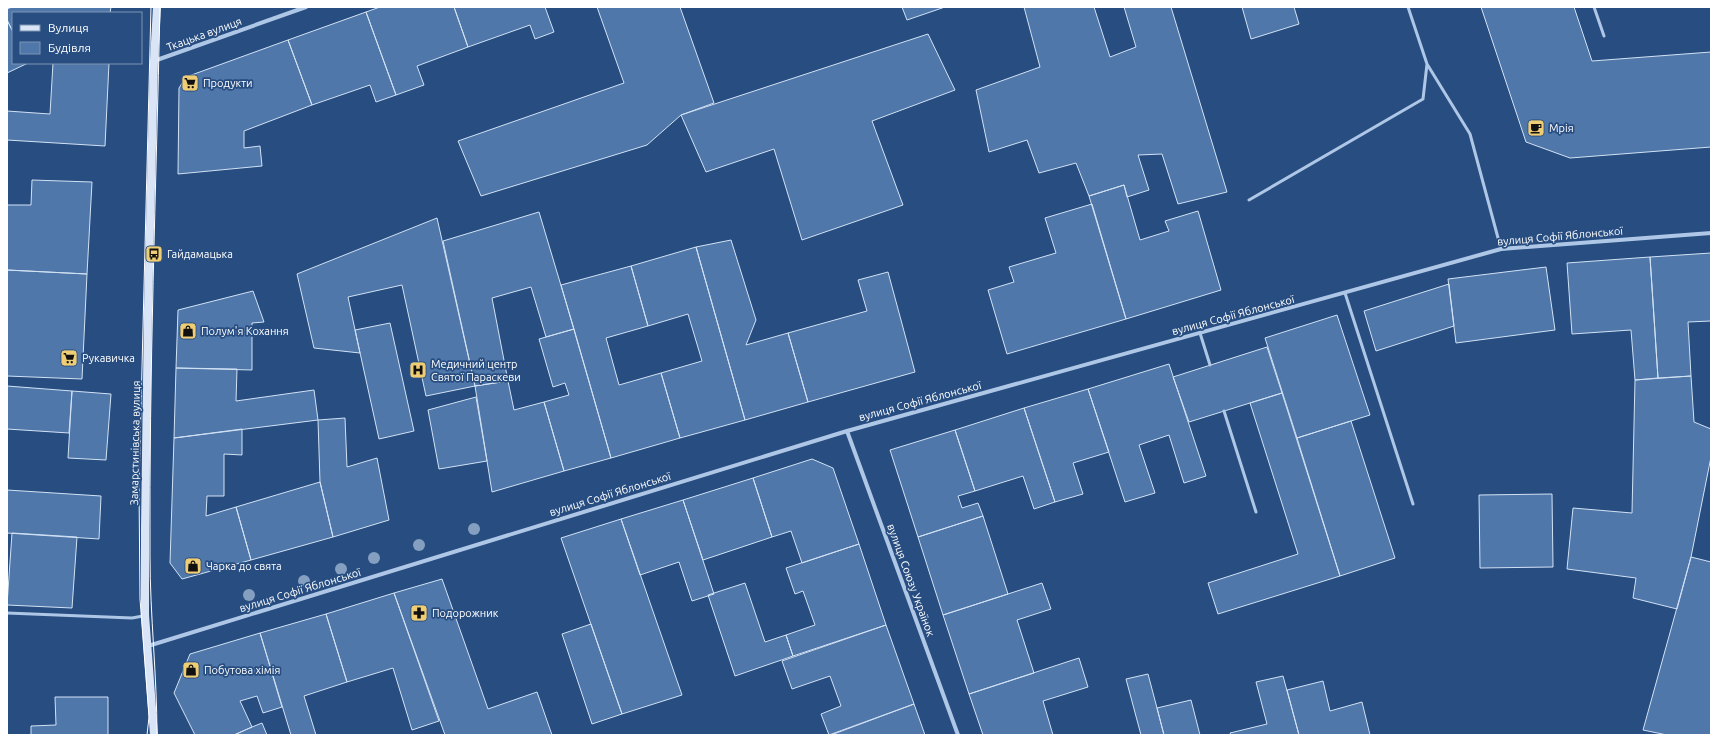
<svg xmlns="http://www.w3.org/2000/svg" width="1718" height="742" font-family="Ubuntu,sans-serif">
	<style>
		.building { fill: #5077aa; stroke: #d2e2f5 }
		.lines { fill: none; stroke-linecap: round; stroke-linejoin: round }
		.lane { stroke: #afc7e6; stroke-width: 3 }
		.street { stroke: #afc7e6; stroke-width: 4 }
		.secondary { stroke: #d9e5f6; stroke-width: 8 }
		.tram { stroke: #fff; stroke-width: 1 }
		.tree { fill: #859fc1 }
		.labels { text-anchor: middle; stroke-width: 3.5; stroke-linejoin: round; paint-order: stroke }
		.street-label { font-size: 11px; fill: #fff; stroke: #274d81 }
		.poi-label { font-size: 11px; fill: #fff; stroke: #274d81; text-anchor: start }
	</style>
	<rect width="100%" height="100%" fill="#274d81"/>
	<path class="building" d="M 12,7 L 111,7 L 110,13 L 13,13 L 13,32 L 7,20 L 7,9 Z
		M 380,7 L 454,7 L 468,47 L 417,66 L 424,85 L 396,95 L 366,12 Z
		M 454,7 L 545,7 L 554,32 L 535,39 L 530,25 L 468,47 Z
		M 597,7 L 680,7 L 714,103 L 681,115 L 647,145 L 481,196 L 458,141 L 624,83 Z
		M 902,7 L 945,7 L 907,20 Z
		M 1024,7 L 1094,7 L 1110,57 L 1136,47 L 1124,7 L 1171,7 L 1227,192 L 1178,204 L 1162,154 L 1138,155 L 1149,190 L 1127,197 L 1124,185 L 1089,196 L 1076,163 L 1039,173 L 1027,140 L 989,152 L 976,90 L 1040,67 Z
		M 1242,7 L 1294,7 L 1299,24 L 1251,39 Z
		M 1481,7 L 1574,7 L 1592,61 L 1711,52 L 1711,147 L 1570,158 L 1526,142 Z
		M 366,12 L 396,95 L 376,102 L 370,85 L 312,105 L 288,40 Z
		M 7,20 L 13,32 L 13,63 L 28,63 L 7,73 Z
		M 928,34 L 955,90 L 872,121 L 903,205 L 802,240 L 774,149 L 706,172 L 681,115 Z
		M 288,40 L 312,105 L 244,131 L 244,148 L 260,146 L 262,166 L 178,174 L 179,88 L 186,77 Z
		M 53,63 L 109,63 L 105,146 L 7,140 L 7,111 L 50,114 Z
		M 32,180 L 92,182 L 87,274 L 7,270 L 7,205 L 31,205 Z
		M 1124,185 L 1140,240 L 1169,231 L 1165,221 L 1198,211 L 1221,290 L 1126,319 L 1089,196 Z
		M 1092,204 L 1126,319 L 1007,354 L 988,290 L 1014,282 L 1009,267 L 1056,253 L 1045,218 Z
		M 539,212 L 574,329 L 546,337 L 531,287 L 492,298 L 508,381 L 475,386 L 443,241 Z
		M 437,218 L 475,386 L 426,396 L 402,285 L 348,297 L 360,353 L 314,348 L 297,274 Z
		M 731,240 L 756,320 L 746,345 L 788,333 L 808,402 L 745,420 L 696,247 Z
		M 696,247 L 745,420 L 680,438 L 661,373 L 702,361 L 688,314 L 648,326 L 631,266 Z
		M 1711,253 L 1711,321 L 1688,322 L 1691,376 L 1658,378 L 1650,257 Z
		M 1650,257 L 1658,378 L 1635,380 L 1631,330 L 1572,334 L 1567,263 Z
		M 631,266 L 648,326 L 606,338 L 619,385 L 661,373 L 680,438 L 611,458 L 561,285 Z
		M 1546,267 L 1555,330 L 1456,343 L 1448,279 Z
		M 7,270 L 87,274 L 82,379 L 7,376 Z
		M 888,272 L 915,372 L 808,402 L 788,333 L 867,311 L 858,280 Z
		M 1449,284 L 1454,326 L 1376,351 L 1364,311 Z
		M 253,291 L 264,322 L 252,323 L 252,370 L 176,368 L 178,310 Z
		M 1337,315 L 1370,415 L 1297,438 L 1265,338 Z
		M 390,323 L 414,431 L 379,439 L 355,330 Z
		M 574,329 L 611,458 L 564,471 L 544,402 L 569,395 L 565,383 L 553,387 L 539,339 Z
		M 1267,347 L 1282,393 L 1189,422 L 1173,377 Z
		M 1169,364 L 1206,476 L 1184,483 L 1169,435 L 1139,445 L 1155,493 L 1125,502 L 1088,389 Z
		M 176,368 L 237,369 L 236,401 L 314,390 L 318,420 L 174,438 Z
		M 1691,376 L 1694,422 L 1711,429 L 1711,457 L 1691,557 L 1677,609 L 1633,598 L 1636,578 L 1567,569 L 1573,508 L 1632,513 L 1635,380 Z
		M 508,381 L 514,410 L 544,402 L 564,471 L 492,492 L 475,386 Z
		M 7,386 L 72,391 L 69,433 L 7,429 Z
		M 1088,389 L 1109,452 L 1073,463 L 1083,494 L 1055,502 L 1024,408 Z
		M 72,391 L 111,394 L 106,460 L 68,458 Z
		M 1282,393 L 1340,576 L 1218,614 L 1208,583 L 1298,554 L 1250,403 Z
		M 476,397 L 487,461 L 439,469 L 428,410 Z
		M 1024,408 L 1055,502 L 1034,509 L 1023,476 L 975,491 L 955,430 Z
		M 345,418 L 347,467 L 377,458 L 389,520 L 333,537 L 320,482 L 318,420 Z
		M 1351,421 L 1395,558 L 1340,576 L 1297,438 Z
		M 242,429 L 242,455 L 224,454 L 224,496 L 207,496 L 206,516 L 236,507 L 251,560 L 182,579 L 170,563 L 174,438 Z
		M 955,430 L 975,491 L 958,496 L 962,508 L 978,503 L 983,516 L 918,537 L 890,450 Z
		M 812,459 L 833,468 L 859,544 L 802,563 L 791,531 L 772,537 L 753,478 Z
		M 753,478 L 772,537 L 703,560 L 683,500 Z
		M 320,482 L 333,537 L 251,560 L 236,507 Z
		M 7,490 L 101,496 L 99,539 L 7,533 Z
		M 1552,494 L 1553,567 L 1480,568 L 1479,495 Z
		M 683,500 L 714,594 L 692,601 L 679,562 L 640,575 L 621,519 Z
		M 983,516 L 1008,594 L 943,615 L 918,537 Z
		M 621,519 L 682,695 L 622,714 L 561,538 Z
		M 12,533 L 77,537 L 72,608 L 7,605 Z
		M 859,544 L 886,625 L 793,656 L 786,635 L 815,625 L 803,591 L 795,594 L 786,568 Z
		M 1691,557 L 1711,562 L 1711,735 L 1667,735 L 1643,730 Z
		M 442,579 L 488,709 L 537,692 L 552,735 L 445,735 L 394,593 Z
		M 745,583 L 765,642 L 786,635 L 793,656 L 735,676 L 708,595 Z
		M 1042,583 L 1051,609 L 1017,620 L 1034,673 L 969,694 L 943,615 Z
		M 394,593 L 439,721 L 412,730 L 393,668 L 347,682 L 326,614 Z
		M 326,614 L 347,682 L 304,696 L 316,735 L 291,735 L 260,633 Z
		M 591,624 L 622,714 L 592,724 L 562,634 Z
		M 886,625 L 914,704 L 829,735 L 821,714 L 841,706 L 830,676 L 792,689 L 782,661 Z
		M 260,633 L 282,707 L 263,713 L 257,696 L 240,701 L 252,727 L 234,735 L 195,735 L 174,693 L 190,654 Z
		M 1079,658 L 1088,687 L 1043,701 L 1053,735 L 983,735 L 969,694 Z
		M 1148,674 L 1157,708 L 1164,735 L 1141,735 L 1126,679 Z
		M 1283,676 L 1299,735 L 1231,735 L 1230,733 L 1267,724 L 1256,682 Z
		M 1323,681 L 1330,711 L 1362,702 L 1370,735 L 1299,735 L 1287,690 Z
		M 55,697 L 108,697 L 108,735 L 31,735 L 31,726 L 56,725 Z
		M 1191,700 L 1200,735 L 1164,735 L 1157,708 Z
		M 914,704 L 925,735 L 831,735 Z
		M 262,723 L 267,735 L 234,735 L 252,727 Z"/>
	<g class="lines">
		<path class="lane" d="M 1594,7 L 1604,36
			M 1427,64 L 1470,134 L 1501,249
			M 1249,200 L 1423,99 L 1427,64 L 1408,7
			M 1345,293 L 1413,504
			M 1200,333 L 1210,365
			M 1224,411 L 1256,512
			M 7,613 L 132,618 L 143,616"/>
		<path class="street" d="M 154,61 L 306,7
			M 847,431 L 958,735
			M 148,646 L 847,431 L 1501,249 L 1711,233"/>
		<path class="secondary" d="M 154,735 L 145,615 L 145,529 L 148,310 L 154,61 L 157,7"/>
		<path class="tram" d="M 147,735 L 149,717 L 140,599 L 139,487 L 151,7
			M 157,735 C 157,675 150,616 150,556 C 149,373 156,190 160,7"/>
	</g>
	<g class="tree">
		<circle cx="474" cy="529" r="6"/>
		<circle cx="419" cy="545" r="6"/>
		<circle cx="374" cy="558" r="6"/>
		<circle cx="341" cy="569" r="6"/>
		<circle cx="304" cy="581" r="6"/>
		<circle cx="249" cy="595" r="6"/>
	</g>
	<defs>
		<g id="supermarket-square" transform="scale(0.9)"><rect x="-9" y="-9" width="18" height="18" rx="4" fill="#eecd75" stroke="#274d81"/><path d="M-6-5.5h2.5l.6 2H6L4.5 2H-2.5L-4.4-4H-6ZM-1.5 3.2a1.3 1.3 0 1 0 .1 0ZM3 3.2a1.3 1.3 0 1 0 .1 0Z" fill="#111"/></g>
		<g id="cafe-square" transform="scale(0.9)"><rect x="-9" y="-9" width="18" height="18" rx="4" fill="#eecd75" stroke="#274d81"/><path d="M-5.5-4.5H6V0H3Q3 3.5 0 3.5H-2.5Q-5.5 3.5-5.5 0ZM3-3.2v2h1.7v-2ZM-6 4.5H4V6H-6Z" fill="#111"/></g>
		<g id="bus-square" transform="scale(0.9)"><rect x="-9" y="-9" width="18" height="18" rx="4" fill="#eecd75" stroke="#274d81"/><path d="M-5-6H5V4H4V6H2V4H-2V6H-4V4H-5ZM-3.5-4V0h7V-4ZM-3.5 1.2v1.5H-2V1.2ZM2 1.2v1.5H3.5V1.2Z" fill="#111"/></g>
		<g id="shop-square" transform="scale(0.9)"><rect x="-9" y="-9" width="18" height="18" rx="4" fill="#eecd75" stroke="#274d81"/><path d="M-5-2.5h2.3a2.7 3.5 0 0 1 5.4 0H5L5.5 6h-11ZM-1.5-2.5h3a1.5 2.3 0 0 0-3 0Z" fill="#111"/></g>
		<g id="hospital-square" transform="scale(0.9)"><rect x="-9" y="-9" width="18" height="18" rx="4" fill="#eecd75" stroke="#274d81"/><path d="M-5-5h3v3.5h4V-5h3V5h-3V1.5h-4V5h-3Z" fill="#111"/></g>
		<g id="pharmacy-square" transform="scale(0.9)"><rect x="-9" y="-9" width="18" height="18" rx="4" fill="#eecd75" stroke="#274d81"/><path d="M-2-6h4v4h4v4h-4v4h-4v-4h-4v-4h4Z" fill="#111"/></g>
	</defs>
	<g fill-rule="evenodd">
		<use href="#supermarket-square" x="190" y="83"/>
		<use href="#cafe-square" x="1536" y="128"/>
		<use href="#bus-square" x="154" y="254"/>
		<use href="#shop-square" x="188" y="331"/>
		<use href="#supermarket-square" x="69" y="358"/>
		<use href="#hospital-square" x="418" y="370"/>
		<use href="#shop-square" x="193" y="566"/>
		<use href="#pharmacy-square" x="419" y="613"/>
		<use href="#shop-square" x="191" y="670"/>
	</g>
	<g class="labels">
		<g class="street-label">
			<text transform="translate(204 34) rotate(-20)" y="4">Ткацька вулиця</text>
			<text transform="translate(1560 236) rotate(-5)" y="4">вулиця Софії Яблонської</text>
			<text transform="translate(1233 315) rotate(-15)" y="4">вулиця Софії Яблонської</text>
			<text transform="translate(920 401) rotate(-15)" y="4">вулиця Софії Яблонської</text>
			<text transform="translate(135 443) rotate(-89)" y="4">Замарстинівська вулиця</text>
			<text transform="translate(610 494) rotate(-17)" y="4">вулиця Софії Яблонської</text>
			<text transform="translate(911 580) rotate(70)" y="4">вулиця Союзу Українок</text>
			<text transform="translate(300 590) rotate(-17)" y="4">вулиця Софії Яблонської</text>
		</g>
		<g class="poi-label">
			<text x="203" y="87">Продукти</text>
			<text x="1549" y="132">Мрія</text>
			<text x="167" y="258">Гайдамацька</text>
			<text x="201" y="335">Полум'я Кохання</text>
			<text x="82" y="362">Рукавичка</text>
			<text x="431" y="368">Медичний центр<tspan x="431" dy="13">Святої Параскеви</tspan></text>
			<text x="206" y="570">Чарка до свята</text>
			<text x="432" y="617">Подорожник</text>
			<text x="204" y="674">Побутова хімія</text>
		</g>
	</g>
	<rect width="1718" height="742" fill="none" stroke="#ffffff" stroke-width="16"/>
	<rect x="12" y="12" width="130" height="52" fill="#274d81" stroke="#7d94b3"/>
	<rect x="20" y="25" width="20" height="6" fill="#d9e5f6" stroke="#7d94b3"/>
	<text x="48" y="32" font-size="12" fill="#ffffff">Вулиця</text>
	<rect x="20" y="42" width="20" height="12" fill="#5077aa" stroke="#7d94b3"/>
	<text x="48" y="52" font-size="12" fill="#ffffff">Будівля</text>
</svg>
